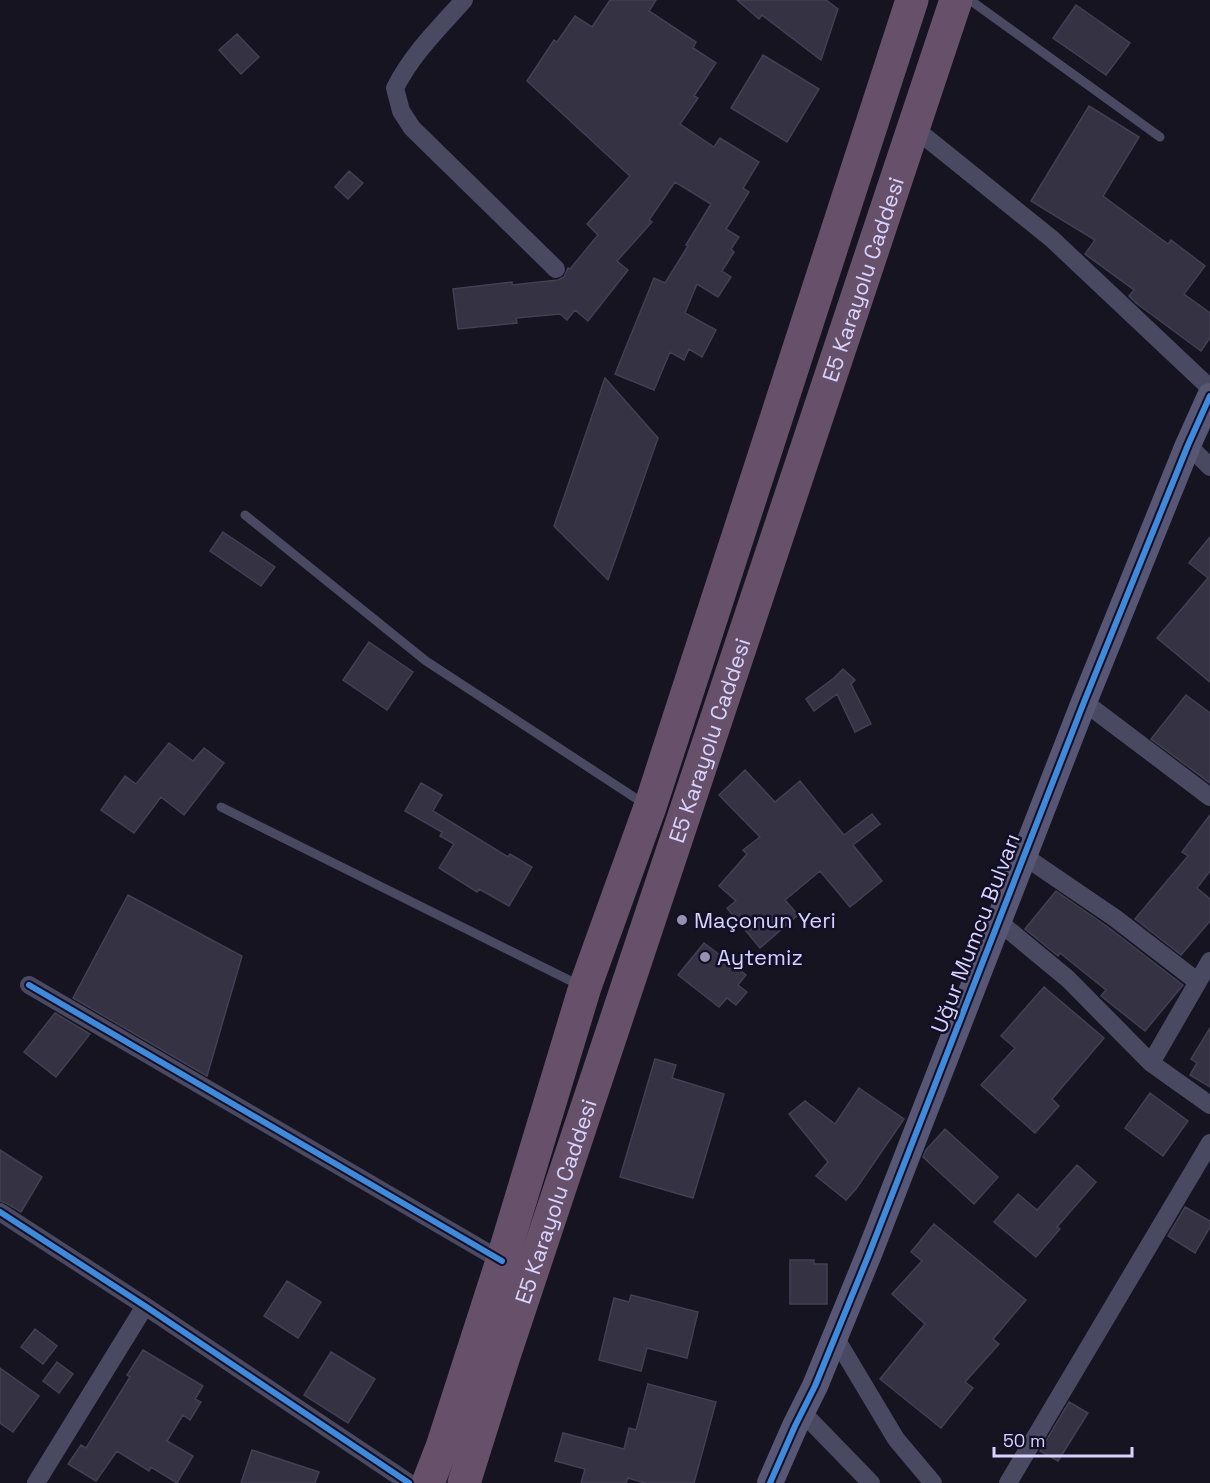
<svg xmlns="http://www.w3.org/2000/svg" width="1210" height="1483" font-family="'Space Grotesk',sans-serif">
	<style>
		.building { fill: #343243; stroke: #433f54; stroke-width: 1.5 }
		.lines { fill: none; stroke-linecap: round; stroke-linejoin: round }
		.lane { stroke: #4a4962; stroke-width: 9 }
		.street { stroke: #4a4962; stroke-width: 18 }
		.secondary { stroke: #575674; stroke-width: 26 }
		.highway { stroke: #67516a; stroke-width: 33 }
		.cycleway-casing { stroke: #130f26; stroke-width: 10 }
		.cycleway { stroke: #408adc; stroke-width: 6 }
		.poi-dot { fill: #9591b1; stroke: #130f26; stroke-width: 2 }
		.labels { text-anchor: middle; stroke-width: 5; stroke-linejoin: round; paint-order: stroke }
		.street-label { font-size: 22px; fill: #d9d4ff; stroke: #130f26 }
		.poi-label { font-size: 22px; fill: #d9d4ff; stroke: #130f26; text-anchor: start }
	</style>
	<rect width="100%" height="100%" fill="#161421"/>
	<path class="building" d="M 610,0 L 656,0 L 649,11 L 696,42 L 693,48 L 716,63 L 694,96 L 698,98 L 680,124 L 714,147 L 720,138 L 759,162 L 743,188 L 749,192 L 726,229 L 739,237 L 731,249 L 734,252 L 722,271 L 731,277 L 718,297 L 697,284 L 685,313 L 716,330 L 702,357 L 689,349 L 684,360 L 670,352 L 654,390 L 615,374 L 654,278 L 665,283 L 688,246 L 686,245 L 711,204 L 675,182 L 649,220 L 652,222 L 617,261 L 628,270 L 588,321 L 575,310 L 567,320 L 560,314 L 516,318 L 517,323 L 458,329 L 453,289 L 512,282 L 512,285 L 558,280 L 564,277 L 568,268 L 570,269 L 598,235 L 587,224 L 630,176 L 527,81 L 554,40 L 557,42 L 575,16 L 592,27 Z
		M 737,0 L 826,0 L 838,9 L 821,60 L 762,15 L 759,19 Z
		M 1076,5 L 1130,43 L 1106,75 L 1053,38 Z
		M 237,34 L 259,57 L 241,74 L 219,50 Z
		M 763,55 L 819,89 L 787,142 L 731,108 Z
		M 1089,106 L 1139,137 L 1103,196 L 1168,244 L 1171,240 L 1205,266 L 1184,294 L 1210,313 L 1210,338 L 1201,351 L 1136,303 L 1129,296 L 1134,290 L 1085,254 L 1095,240 L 1031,201 Z
		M 349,171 L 363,183 L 348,199 L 335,187 Z
		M 605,378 L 658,438 L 608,580 L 554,526 Z
		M 223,532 L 275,567 L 261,586 L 210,551 Z
		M 1210,537 L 1210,682 L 1157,638 L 1208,578 L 1189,563 Z
		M 369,642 L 413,672 L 387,710 L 343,680 Z
		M 843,669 L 855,680 L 851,684 L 871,724 L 855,732 L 837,694 L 814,711 L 806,699 L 834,678 Z
		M 1186,695 L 1210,713 L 1210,783 L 1151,739 Z
		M 169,743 L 193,761 L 204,748 L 224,763 L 184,815 L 161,797 L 134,833 L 101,810 L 125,776 L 136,784 Z
		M 745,770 L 775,802 L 800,781 L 844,835 L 872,814 L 880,824 L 853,845 L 882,881 L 850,907 L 820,871 L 785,900 L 798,915 L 760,948 L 727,908 L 736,901 L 719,886 L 747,854 L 743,850 L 760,837 L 719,795 Z
		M 421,783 L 442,795 L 433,811 L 508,857 L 510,854 L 532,867 L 509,906 L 479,889 L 477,892 L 439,868 L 454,844 L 440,836 L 442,832 L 405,811 Z
		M 1210,815 L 1210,871 L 1197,888 L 1210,899 L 1210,921 L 1181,955 L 1135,919 L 1188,856 L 1182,852 Z
		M 1056,891 L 1108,927 L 1183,985 L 1145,1031 L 1101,996 L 1106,990 L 1060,953 L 1058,956 L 1025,929 Z
		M 128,895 L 242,956 L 207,1076 L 73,998 Z
		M 704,943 L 746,975 L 738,985 L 747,992 L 736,1005 L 727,998 L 719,1007 L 678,975 Z
		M 1044,987 L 1104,1038 L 1052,1099 L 1059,1106 L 1035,1133 L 981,1085 L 1015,1048 L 1001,1036 Z
		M 55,1013 L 90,1034 L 56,1077 L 24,1052 Z
		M 1210,1028 L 1210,1087 L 1190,1075 L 1197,1063 L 1191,1059 Z
		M 655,1059 L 676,1065 L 672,1078 L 724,1094 L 693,1198 L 620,1177 Z
		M 859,1088 L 904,1119 L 856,1189 L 846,1200 L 816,1176 L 828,1162 L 789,1114 L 805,1101 L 835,1124 Z
		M 1150,1093 L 1188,1121 L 1163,1156 L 1125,1128 Z
		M 945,1129 L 998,1177 L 974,1204 L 923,1157 L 926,1150 Z
		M 0,1150 L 42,1177 L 21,1212 L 6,1203 L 0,1201 Z
		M 1077,1165 L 1096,1182 L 1057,1227 L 1060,1229 L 1036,1257 L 994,1222 L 1018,1194 L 1037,1210 Z
		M 1185,1207 L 1210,1221 L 1210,1227 L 1195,1253 L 1168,1236 Z
		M 934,1224 L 1026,1300 L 993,1339 L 999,1344 L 965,1382 L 973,1388 L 941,1428 L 880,1379 L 925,1324 L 892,1294 L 922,1261 L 911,1252 Z
		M 790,1260 L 814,1260 L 814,1264 L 827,1264 L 827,1304 L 790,1304 Z
		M 287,1281 L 321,1302 L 298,1338 L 264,1316 Z
		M 631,1295 L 698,1312 L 687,1358 L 647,1348 L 641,1371 L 599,1360 L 614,1298 L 629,1302 Z
		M 35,1329 L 57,1346 L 43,1364 L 21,1347 Z
		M 143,1350 L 203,1386 L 195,1399 L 201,1402 L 190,1420 L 183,1415 L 167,1441 L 193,1456 L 177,1483 L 151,1467 L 149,1471 L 117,1451 L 96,1481 L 68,1464 L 81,1445 L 86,1448 L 130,1377 L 127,1375 Z
		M 331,1352 L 375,1379 L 348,1423 L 304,1395 Z
		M 57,1362 L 73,1374 L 59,1393 L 43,1381 Z
		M 0,1368 L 39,1396 L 13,1432 L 0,1423 Z
		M 648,1384 L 716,1402 L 694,1483 L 645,1483 L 628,1478 L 626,1483 L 581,1483 L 585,1469 L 555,1461 L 563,1433 L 624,1449 L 629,1428 L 636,1430 Z
		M 1069,1402 L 1088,1413 L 1058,1461 L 1040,1451 Z
		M 252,1450 L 319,1472 L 315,1483 L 241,1483 Z"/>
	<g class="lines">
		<path class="lane" d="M 970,0 L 1160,137
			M 245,515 L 426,661 L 646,805
			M 221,807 L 579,985"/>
		<path class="street" d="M 464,0 C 439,28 412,54 395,88 L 401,111 L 412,128 L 556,269
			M 913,127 L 1052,239 L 1210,388
			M 1188,445 L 1210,467
			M 1084,702 L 1210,797
			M 1024,856 L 1115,918 L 1198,982
			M 999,922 L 1068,979 L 1151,1063 L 1210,1105
			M 29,985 L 502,1261
			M 1151,1063 L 1210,961
			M 0,1212 L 145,1306 L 409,1483
			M 835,1337 L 896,1439 L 933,1483
			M 802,1412 L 871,1483
			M 36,1483 L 145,1306
			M 1008,1483 L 1210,1143"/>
		<path class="secondary" d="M 770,1483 L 795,1426 L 815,1386 L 869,1254 L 1084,702 L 1188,445 L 1210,396"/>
		<g class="highway">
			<path d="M 428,1483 L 442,1447 L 502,1261 L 585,987 L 650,807 L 912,0"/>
			<path id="s1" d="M 464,1483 L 504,1356 L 956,0"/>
		</g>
		<g class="cycleway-casing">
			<path id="cycleway" d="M 29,985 L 502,1261
				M 0,1212 L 145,1306 L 409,1483
				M 770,1483 L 795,1426 L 815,1386 L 869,1254 L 1084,702 L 1188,445 L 1210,396"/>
		</g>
		<use href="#cycleway" class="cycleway"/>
	</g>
	<g class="poi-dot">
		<circle cx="682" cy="920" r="6"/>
		<circle cx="705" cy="957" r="6"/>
	</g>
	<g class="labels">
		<g class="street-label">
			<text dy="8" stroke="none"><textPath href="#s1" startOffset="1268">E5 Karayolu Caddesi</textPath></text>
			<text dy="8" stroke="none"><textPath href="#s1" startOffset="782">E5 Karayolu Caddesi</textPath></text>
			<text transform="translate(975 933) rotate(-69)" y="8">Uğur Mumcu Bulvarı</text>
			<text dy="8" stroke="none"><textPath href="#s1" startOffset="296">E5 Karayolu Caddesi</textPath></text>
		</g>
		<g class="poi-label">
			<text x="694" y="928">Maçonun Yeri</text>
			<text x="717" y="965">Aytemiz</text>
		</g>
	</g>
	<path d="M994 1447v9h138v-9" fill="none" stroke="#d9d4ff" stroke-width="3"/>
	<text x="1003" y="1447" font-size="18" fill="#d9d4ff" stroke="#130f26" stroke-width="4.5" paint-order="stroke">50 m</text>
</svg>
